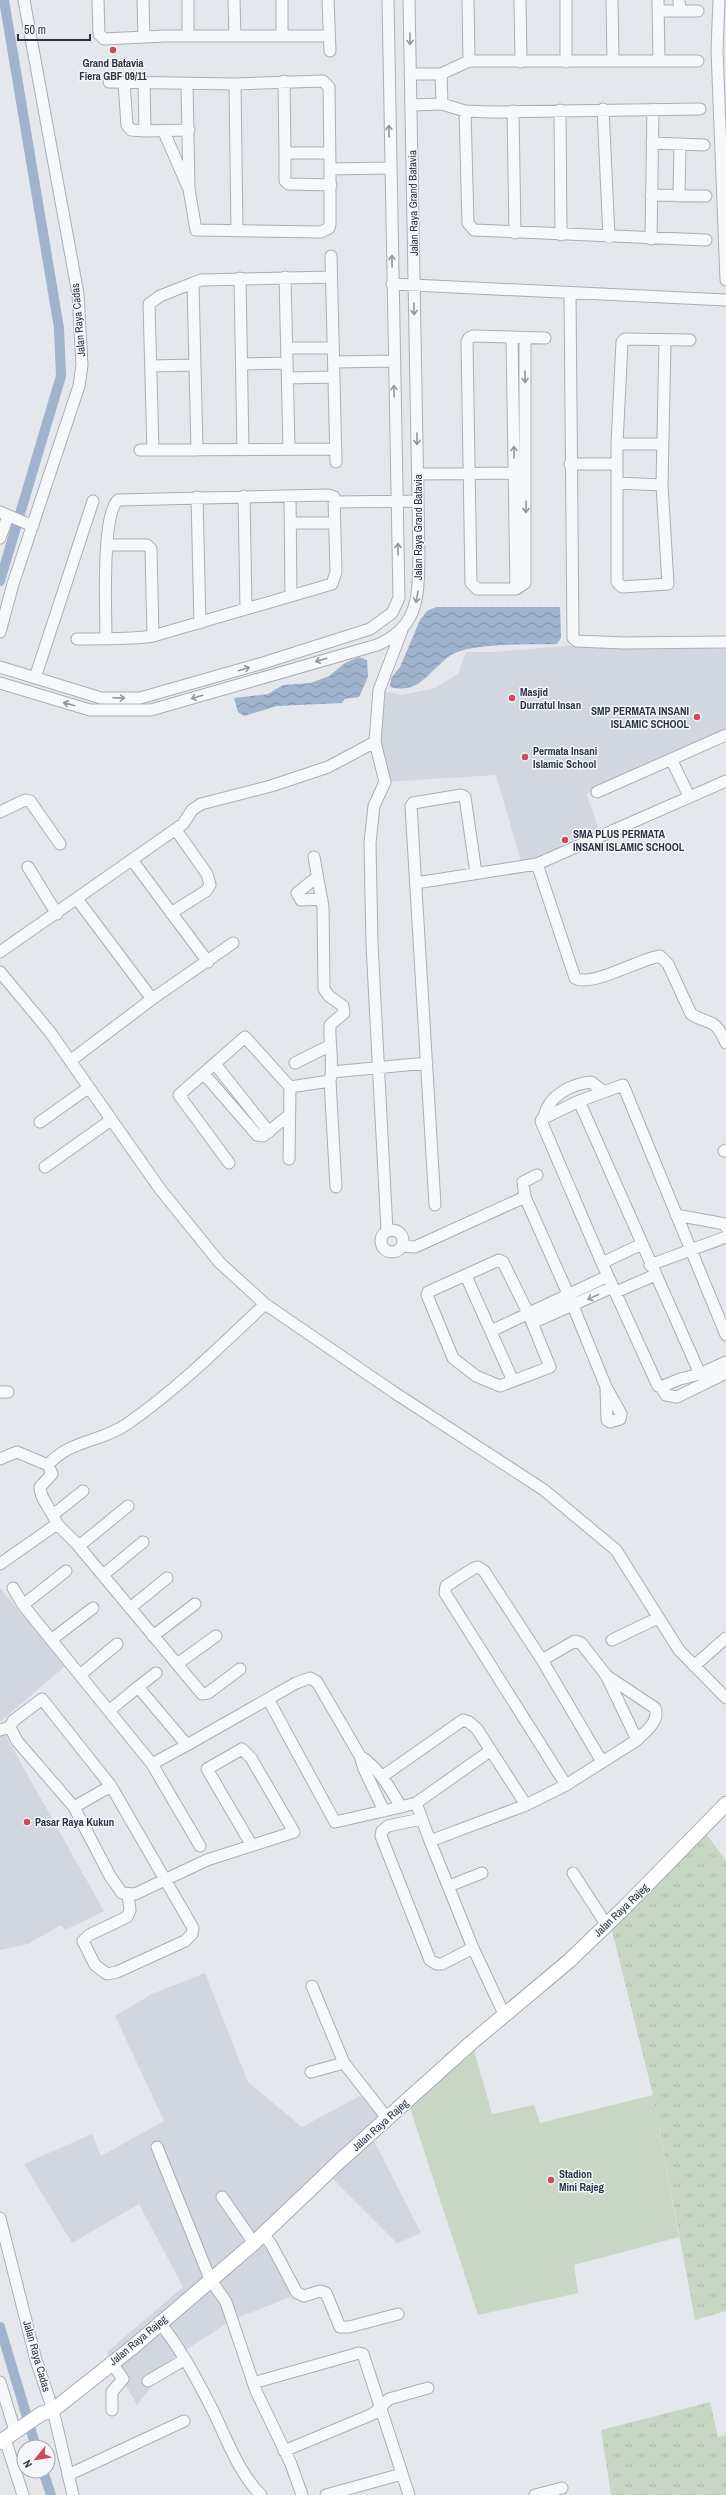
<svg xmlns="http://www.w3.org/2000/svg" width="726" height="2495" font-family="'Archivo Narrow',sans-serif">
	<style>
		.built { fill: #d2d6de }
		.grass { fill: url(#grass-tufts) }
		.pitch { fill: #c9d6c5 }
		.water { fill: url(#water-waves) }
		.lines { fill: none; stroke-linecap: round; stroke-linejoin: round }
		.canal { stroke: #9fb4cc; stroke-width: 10 }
		.minor-casing { stroke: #a9aeb7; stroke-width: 13 }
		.major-casing { stroke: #a3abb8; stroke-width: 16 }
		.minor { stroke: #f7f8fa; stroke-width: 11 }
		.major { stroke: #fff; stroke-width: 14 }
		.oneway { stroke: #9196a0 }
		.poi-dot { fill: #d1495b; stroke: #f4f6f9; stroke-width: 1.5 }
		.labels { text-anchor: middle; stroke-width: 3; stroke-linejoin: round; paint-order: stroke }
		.poi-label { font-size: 11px; font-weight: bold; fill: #2b3445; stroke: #f4f6f9; text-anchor: start }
		.street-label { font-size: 11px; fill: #2b3445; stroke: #f4f6f9 }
	</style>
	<defs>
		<pattern id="grass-tufts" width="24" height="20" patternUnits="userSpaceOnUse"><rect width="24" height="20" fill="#c9d6c5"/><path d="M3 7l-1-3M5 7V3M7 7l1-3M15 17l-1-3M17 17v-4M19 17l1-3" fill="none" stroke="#adb8ab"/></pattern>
		<pattern id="water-waves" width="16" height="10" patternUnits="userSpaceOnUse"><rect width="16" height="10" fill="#9fb4cc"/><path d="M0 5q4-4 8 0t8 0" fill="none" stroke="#8293a7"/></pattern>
	</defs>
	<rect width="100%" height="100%" fill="#e4e7ec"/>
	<path class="built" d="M 577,645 L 726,649 L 726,733 L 586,794 L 603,840 L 540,871 L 522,865 L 496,775 L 385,782 L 377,756 L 379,690 L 402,695 L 435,688 L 458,674 L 466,652 L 495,652 Z
		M 0,1588 L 65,1666 L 0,1722 Z
		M 4,1733 L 104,1911 L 65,1930 L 61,1925 L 28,1944 L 0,1950 L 0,1734 Z
		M 205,1973 L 248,2082 L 302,2127 L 360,2096 L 380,2108 L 371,2135 L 421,2233 L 397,2243 L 332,2178 L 266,2240 L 298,2294 L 232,2320 L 173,2358 L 137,2405 L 107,2352 L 183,2287 L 139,2204 L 72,2243 L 24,2164 L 92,2134 L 101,2156 L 164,2121 L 115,2016 L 152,1994 Z"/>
	<path class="grass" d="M 705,1832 L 726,1861 L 726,2311 L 695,2320 L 653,2095 L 610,1923 Z
		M 710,2402 L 718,2437 L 726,2435 L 726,2495 L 611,2495 L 601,2430 Z"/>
	<path class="pitch" d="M 474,2050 L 492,2114 L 534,2105 L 540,2123 L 653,2095 L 679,2237 L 574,2265 L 578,2293 L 478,2315 L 409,2105 Z"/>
	<path class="water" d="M 436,607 L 560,607 L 561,638 L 557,644 C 530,645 473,642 451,655 C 429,670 420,695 390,687 L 391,678 L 400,667 L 420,620 L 427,611 Z
		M 359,657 L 367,660 L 368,677 L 359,697 L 345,699 L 342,703 L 277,706 L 244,716 L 238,712 L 234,698 L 268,694 L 283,685 L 311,683 L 329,676 L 345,663 Z"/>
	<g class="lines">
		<path class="canal" d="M 0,581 L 61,376 L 59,328 L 4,0
			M 0,2327 L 36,2447
			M 43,2471 L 51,2495"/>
		<g class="minor-casing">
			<path id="minor" d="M 98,0 L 99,34 L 104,39 L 165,36 L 282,36 L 282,0
				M 143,0 L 144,37
				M 234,0 L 235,36
				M 328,0 L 330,51
				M 468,0 L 469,61
				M 520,0 L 521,62
				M 566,0 L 566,62
				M 612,0 L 613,61
				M 658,0 L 659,61
				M 679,0 L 680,11
				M 719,0 L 717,50 L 726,280
				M 658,11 L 698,11
				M 188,36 L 188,0
				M 282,36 L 329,36
				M 410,74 L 441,74
				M 284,81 L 285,153 L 329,153
				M 109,82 L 235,84 L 323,81 L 329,87 L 330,169
				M 124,83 L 127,125 L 131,130 L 145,131
				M 144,83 L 145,131 L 189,130
				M 187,84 L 189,189 L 196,230 L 321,232 L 329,228 L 330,224 L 330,169 L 390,168
				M 235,84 L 237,231
				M 442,104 L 441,74 L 469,61 L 698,61
				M 411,105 L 442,104 L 465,111 L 491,112 L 700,109
				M 603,109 L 609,237
				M 560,110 L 561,235
				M 465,111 L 468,223 L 474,230 L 706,240
				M 513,111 L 515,233
				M 164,132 L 187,185
				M 652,143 L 704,145
				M 285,153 L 285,181 L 289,184 L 331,185
				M 651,195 L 706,196
				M 679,196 L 680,144
				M 651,239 L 653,109
				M 331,256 L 336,462
				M 285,277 L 289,449
				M 240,278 L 243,450
				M 392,284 L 726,300
				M 570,293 L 573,638 L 577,641 L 623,643 L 726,642
				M 512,337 L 516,589
				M 525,338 L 525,583 L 516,589 L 477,589 L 471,583 L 467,342 L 469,338 L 473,336 L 545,338
				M 287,348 L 333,348
				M 334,362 L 393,361
				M 242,364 L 287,363
				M 151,366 L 195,365
				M 288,378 L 333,377
				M 663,444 L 617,444 L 622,342 L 625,339 L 690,340
				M 140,450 L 336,449
				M 153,450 L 149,304 L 160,296 L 193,283
				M 197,450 L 193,283 L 201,280 L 331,277
				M 570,464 L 617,464 L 617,483 L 662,485 L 665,341
				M 617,464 L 617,444
				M 418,474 L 522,473
				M 617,483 L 617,582 L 622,587 L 668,584 L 662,485
				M 244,496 L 246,608
				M 290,496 L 291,596
				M 197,497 L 200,623
				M 335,502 L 417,501
				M 0,512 L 33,526
				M 291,523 L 335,523
				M 0,538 L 8,516
				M 107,545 L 147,545 L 151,549 L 153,636
				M 0,632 L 13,584 L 79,386 L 82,365 L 78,294 L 24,0
				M 77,639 C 102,638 128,640 153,636 L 332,584 L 336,572 L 334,497 L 328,495 L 118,500 C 101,515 106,614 106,638
				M 0,667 L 101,698 L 140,698 L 263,663 L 370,629 L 392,613 L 399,598 L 388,0
				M 35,678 L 93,501
				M 0,683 L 90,710 L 151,710 L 377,645 C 419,627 418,597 419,557 L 409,0
				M 671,759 L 689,796
				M 597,792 L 726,735
				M 0,812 L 25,800 L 30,801 L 60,844
				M 314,857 L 323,907 L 324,989 L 329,996 L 343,1006 L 344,1013 L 330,1025 C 329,1043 334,1064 330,1081 L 336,1187
				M 132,860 L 208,962
				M 537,864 L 726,781
				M 28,867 L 57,914
				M 317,877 L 297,893 L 301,900 L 322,899
				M 416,883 L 537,864 L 575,978 C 591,988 639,959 660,956 L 668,964 L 691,1014 C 710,1026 714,1016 726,1043
				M 77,899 L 152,999
				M 171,913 L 206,891 L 210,885 L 207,874 L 176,830
				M 0,952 L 183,824 L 192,810 L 201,804 L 271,786 L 328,767 L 375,742
				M 0,972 L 50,1032 L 160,1189 L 219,1262 L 265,1304 L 395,1393 L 544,1490 L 616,1550 L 679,1650 L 726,1698
				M 70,1061 L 152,999 L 233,943
				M 295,1063 L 329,1046
				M 215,1064 L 269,1132
				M 332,1072 L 427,1063
				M 204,1074 L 257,1135 L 263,1136 L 288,1116
				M 290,1087 L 330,1081
				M 579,1101 L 700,1374 L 680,1379 L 661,1387 L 658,1386 L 602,1263 L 541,1121 L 542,1119 Z
				M 579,1101 L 623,1085 L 726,1335
				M 544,1117 C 548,1096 571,1084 591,1082 L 603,1091
				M 40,1122 L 88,1088
				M 724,1151 L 726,1150
				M 229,1163 L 179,1095 L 245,1037 L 290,1087 L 289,1159
				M 45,1167 L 111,1120
				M 537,1175 L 523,1182 L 525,1197 L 569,1296 L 606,1387 L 621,1414 L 620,1419 L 610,1422 L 607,1420 L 606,1387
				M 435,1205 L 411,806 L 413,803 L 461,795 L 465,797 L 476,873
				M 676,1215 L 725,1224 L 726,1227
				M381 1241a11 11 0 1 1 22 0a11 11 0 1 1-22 0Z
				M 387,1231 L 372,944 L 370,843 L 374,806 L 385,782 L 375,742 L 379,690 L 402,630
				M 402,1246 L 415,1247 L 525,1197
				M 499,1260 L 503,1262 L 529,1315 L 550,1367 L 500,1386 L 476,1376 L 453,1358 L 427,1295 L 428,1292 Z
				M 602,1263 L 642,1244
				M 650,1265 L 726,1237
				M 466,1276 L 513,1381
				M 616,1292 L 655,1275
				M 532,1323 L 613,1287
				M 491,1331 L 608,1276
				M 700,1374 L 726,1362
				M 661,1387 L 666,1395 L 677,1397 L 726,1373
				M 0,1392 L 8,1392
				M 0,1459 L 17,1452 L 48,1465 C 69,1440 102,1442 127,1424 C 177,1389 221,1346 265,1304
				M 48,1465 L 52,1474 L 40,1487 C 40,1499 53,1512 57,1524
				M 54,1514 L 83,1491
				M 79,1546 L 128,1506
				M 0,1564 L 57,1524 L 76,1543 L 202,1694 L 208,1693 L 240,1669
				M 66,1571 L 23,1605 L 152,1764 L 200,1846
				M 103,1575 L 143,1542
				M 13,1588 L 23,1605
				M 130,1608 L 167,1578
				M 153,1636 L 195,1604
				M 51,1640 L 93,1608
				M 612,1640 L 658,1618
				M 177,1664 L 216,1636
				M 694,1666 L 726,1638
				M 80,1675 L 117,1644
				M 607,1676 L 655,1708 C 660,1721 646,1731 637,1740
				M 138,1687 L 156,1673
				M 268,1699 L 335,1822 L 401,1807
				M 110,1710 L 138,1687 L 187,1745 L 296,1683 L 310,1678 L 317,1682 L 360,1756 L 364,1769 L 384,1811
				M 0,1730 L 10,1727
				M 360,1756 C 380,1769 389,1787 401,1807 L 416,1803 L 430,1841
				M 152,1764 L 187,1745
				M 383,1776 L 463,1720 L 469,1722 L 477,1729 L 526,1805
				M 566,1785 L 445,1593 L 446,1586 L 474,1568 L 478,1567 L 484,1571 L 542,1660 L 602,1762
				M 111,1786 L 74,1807 L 110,1876 L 122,1893 L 135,1894 L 207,1860 L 294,1832 L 251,1758 L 242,1749 L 207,1769 L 251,1844
				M 416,1803 L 490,1751
				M 74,1807 L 17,1741 L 10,1727 L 13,1721 L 42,1699 L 111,1786 L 193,1928 L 192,1934 L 185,1941 L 117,1972 L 107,1974 L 95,1965 L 83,1941 L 89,1935 L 127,1917 L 130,1910 L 128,1895
				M 421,1819 L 388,1826 L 382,1831 L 381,1836 L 430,1960 L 437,1964 L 442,1964 L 473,1948
				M 573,1873 L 606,1924
				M 449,1886 L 482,1873
				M 312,1986 L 344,2063 L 387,2118
				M 504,2014 L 473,1948 L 430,1841 L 526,1805 L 566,1785 L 637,1740 L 606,1675 L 581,1643 L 575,1641 L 542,1660
				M 311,2072 L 344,2063
				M 157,2147 L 210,2279 L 226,2302 L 256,2391 L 291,2464 L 302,2495
				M 222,2197 L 254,2243
				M 0,2218 L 36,2360 L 53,2410 L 73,2495
				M 262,2233 L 271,2244 L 297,2293 L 304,2296 L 320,2291 L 326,2293 L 340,2327 L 349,2327 L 398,2314
				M 159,2322 C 179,2346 195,2376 209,2403 C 225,2433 236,2470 261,2495
				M 111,2362 L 123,2379 L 112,2392 L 112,2410
				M 148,2381 L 184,2360
				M 0,2382 L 15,2431
				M 253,2383 L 359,2353 L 363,2354 L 409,2495
				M 5,2439 L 23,2495
				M 284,2451 L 373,2414 L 389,2399 L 428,2388
				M 68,2475 L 184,2421
				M 326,2495 L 402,2474
				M 535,2495 L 562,2488"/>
		</g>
		<g class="major-casing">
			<path id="major" d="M 0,2442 L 41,2414 L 53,2410 L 133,2347 L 254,2243 L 342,2159 L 471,2043 L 569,1961 L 624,1908 L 726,1804"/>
		</g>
		<use href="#minor" class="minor"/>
		<use href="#major" class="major"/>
	</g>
	<defs><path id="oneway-shaft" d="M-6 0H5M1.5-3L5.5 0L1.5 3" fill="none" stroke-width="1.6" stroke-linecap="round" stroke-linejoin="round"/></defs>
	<g class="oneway">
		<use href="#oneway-shaft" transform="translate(410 39) rotate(89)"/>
		<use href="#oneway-shaft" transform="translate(389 131) rotate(-91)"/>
		<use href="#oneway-shaft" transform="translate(392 261) rotate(-91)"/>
		<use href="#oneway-shaft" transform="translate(414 309) rotate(89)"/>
		<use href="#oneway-shaft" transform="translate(525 377) rotate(89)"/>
		<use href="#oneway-shaft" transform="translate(394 391) rotate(-92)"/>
		<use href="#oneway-shaft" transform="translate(417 439) rotate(89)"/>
		<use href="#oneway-shaft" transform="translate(514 452) rotate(-91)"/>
		<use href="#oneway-shaft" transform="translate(526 507) rotate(91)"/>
		<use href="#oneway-shaft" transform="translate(398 549) rotate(-91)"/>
		<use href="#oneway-shaft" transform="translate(417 597) rotate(100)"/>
		<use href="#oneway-shaft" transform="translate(321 660) rotate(164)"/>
		<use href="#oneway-shaft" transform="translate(244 669) rotate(-17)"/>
		<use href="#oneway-shaft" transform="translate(197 697) rotate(163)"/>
		<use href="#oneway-shaft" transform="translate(119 698) rotate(2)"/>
		<use href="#oneway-shaft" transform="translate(69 704) rotate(-164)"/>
		<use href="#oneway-shaft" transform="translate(593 1297) rotate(155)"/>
	</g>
	<g class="poi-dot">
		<circle cx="113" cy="50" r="4"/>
		<circle cx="512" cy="698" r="4"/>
		<circle cx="697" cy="717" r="4"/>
		<circle cx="525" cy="757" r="4"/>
		<circle cx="565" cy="840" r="4"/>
		<circle cx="27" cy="1822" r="4"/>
		<circle cx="551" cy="2180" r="4"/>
	</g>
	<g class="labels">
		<g class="poi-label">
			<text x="113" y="67" text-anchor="middle">Grand Batavia<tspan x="113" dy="13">Fiera GBF 09/11</tspan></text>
			<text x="520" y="696">Masjid<tspan x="520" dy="13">Durratul Insan</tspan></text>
			<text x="689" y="715" text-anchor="end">SMP PERMATA INSANI<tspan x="689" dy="13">ISLAMIC SCHOOL</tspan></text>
			<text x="533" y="755">Permata Insani<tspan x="533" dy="13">Islamic School</tspan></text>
			<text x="573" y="838">SMA PLUS PERMATA<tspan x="573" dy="13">INSANI ISLAMIC SCHOOL</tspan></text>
			<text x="35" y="1826">Pasar Raya Kukun</text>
			<text x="559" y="2178">Stadion<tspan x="559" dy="13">Mini Rajeg</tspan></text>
		</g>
		<g class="street-label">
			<text transform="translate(413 203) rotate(-91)" y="4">Jalan Raya Grand Batavia</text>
			<text transform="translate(78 320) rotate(-95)" y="4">Jalan Raya Cadas</text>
			<text transform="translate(418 527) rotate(-90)" y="4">Jalan Raya Grand Batavia</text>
			<text transform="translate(621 1910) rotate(-44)" y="4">Jalan Raya Rajeg</text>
			<text transform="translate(380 2125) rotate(-42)" y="4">Jalan Raya Rajeg</text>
			<text transform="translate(138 2340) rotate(-40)" y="4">Jalan Raya Rajeg</text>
			<text transform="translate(37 2356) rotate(74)" y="4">Jalan Raya Cadas</text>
		</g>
	</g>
	<g transform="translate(36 2459) rotate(240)"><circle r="19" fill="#f4f6f9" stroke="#a4a8b1"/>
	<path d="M0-3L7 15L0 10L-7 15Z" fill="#d1495b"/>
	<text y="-6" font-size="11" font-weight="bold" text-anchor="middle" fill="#2b3445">N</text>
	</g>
	<path d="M18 34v6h72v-6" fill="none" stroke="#2b3445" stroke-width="2"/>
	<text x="24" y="34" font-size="12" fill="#2b3445" stroke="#f4f6f9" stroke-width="3" paint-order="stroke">50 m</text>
</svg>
